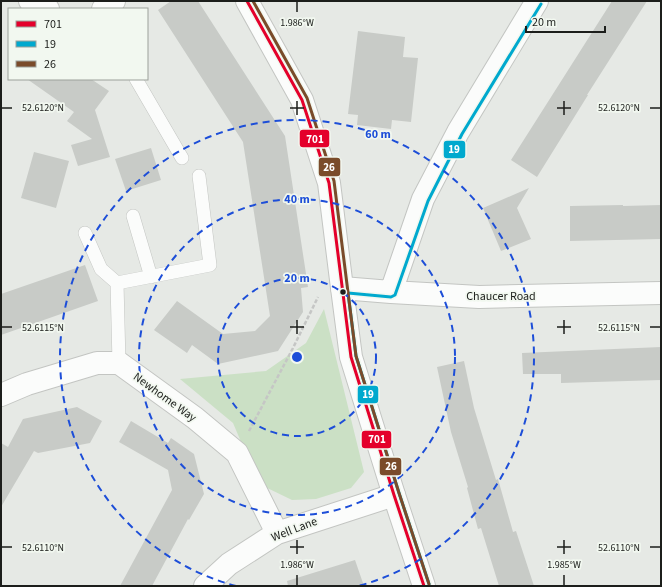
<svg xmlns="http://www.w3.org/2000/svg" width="662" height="587" font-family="'Source Sans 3',sans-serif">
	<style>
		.green { fill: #cbe0c5 }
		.building { fill: #c8cbc7 }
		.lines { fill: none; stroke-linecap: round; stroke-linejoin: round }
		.lane-casing { stroke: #c3c5c2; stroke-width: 14 }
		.street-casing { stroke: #c3c5c2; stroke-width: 24 }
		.secondary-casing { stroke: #c3c5c2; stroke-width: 24 }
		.path { stroke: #c5c6c5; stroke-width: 2.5; stroke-dasharray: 4 2; stroke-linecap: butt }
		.lane { stroke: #fbfcfb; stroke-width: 13 }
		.street { stroke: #fbfcfb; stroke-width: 22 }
		.secondary { stroke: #fbfcfb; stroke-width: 22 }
		.bus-1-casing { stroke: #f2f8f0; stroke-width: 6 }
		.bus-2-casing { stroke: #f2f8f0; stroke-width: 6 }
		.bus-3-casing { stroke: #f2f8f0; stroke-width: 6 }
		.bus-1 { stroke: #e4002b; stroke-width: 3 }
		.bus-2 { stroke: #00a9ce; stroke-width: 3 }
		.bus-3 { stroke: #7a4b2a; stroke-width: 3 }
		.ticks { fill: none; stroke: #1c1e1b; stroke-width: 1.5 }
		.ring { fill: none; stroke: #1d4ed8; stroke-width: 2; stroke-dasharray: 7 5 }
		.bus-dot { fill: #1c1e1b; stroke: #f2f8f0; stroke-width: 1.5 }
		.labels { text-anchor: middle; stroke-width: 3.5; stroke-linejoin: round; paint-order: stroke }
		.street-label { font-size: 12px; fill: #1c1e1b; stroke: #f2f8f0 }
		.ticks-label { font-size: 10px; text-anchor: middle; fill: #1c1e1b; stroke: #f2f8f0; stroke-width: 3.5; stroke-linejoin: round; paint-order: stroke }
		.centre { fill: #1d4ed8; stroke: #f2f8f0; stroke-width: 2 }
		.ring-label { font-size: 12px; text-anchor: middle; font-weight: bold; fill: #1d4ed8; stroke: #f2f8f0; stroke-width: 3.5; stroke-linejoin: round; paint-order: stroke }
		.line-badge { stroke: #f2f8f0; stroke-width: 1.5 }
		.badge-label { font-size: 11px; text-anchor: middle; font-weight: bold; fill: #fff }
	</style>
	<rect width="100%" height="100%" fill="#e6e9e5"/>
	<path class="green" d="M 324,309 L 364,472 L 351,488 L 316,499 L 292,500 L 259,484 L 233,423 L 180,379 L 266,371 L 306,343 Z"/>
	<path class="building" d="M 171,1 L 198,1 L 285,136 L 308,287 L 301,288 L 303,312 L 278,351 L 218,364 L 192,345 L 187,353 L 154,330 L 177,301 L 223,334 L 255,331 L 270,316 L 243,142 L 158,10 Z
		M 612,1 L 647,1 L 587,95 L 588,95 L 537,177 L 511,160 Z
		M 358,31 L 405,37 L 403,57 L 418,58 L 411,122 L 392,120 L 391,129 L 357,125 L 358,115 L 348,114 Z
		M 27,79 L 91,79 L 109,91 L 95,110 L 110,157 L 78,166 L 71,145 L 92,139 L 67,121 L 74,112 Z
		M 151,148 L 161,180 L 126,191 L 115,159 Z
		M 34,152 L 69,161 L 56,208 L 21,198 Z
		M 529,188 L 517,208 L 531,239 L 501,251 L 483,208 Z
		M 623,205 L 623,206 L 661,205 L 661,239 L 570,241 L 570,206 Z
		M 85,265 L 98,301 L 1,335 L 1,294 Z
		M 661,347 L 661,380 L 561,383 L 561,374 L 523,374 L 522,353 Z
		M 464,361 L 474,408 L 496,480 L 498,479 L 513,532 L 516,531 L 534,586 L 499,586 L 481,528 L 478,529 L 467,488 L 468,487 L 451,432 L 437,367 Z
		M 77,407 L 102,421 L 90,443 L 38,453 L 34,451 L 1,507 L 1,443 L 8,447 L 23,419 Z
		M 131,421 L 168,443 L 171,438 L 194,454 L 204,494 L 189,520 L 188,519 L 152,586 L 120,586 L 172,490 L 168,470 L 119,442 Z
		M 355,560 L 364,586 L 288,586 L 287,581 Z"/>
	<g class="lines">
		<g class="lane-casing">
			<path id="lane" d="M 136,79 L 182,158
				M 133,216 L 151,277
				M 85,233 L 101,269 L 117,283
				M 119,363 L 117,283 L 210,265 L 199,176"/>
		</g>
		<g class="street-casing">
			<path id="street" d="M 30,1 L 48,9
				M 103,9 L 114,1
				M 342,288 L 391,292 L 479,297 L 661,293
				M 391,292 L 423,199 L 458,132 L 537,1
				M 1,395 L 27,384 L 97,363 L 119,363 L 195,418 L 237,453 L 277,533
				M 205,586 L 229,564 L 277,533 L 394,495"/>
		</g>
		<g class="secondary-casing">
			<path id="secondary" d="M 247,1 L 302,100 L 329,183 L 342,288 L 351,357 L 394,495 L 424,586"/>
		</g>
		<path class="path" d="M 249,431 L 293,348 L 318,297"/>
		<use href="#lane" class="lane"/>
		<use href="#street" class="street"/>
		<use href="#secondary" class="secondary"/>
		<g class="bus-1-casing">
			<path id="bus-1" d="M 247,1 L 302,100 L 329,183 L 351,357 L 394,495 L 424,586"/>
		</g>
		<g class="bus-2-casing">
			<path id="bus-2" d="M 429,584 L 399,493 L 356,356 L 348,293 L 391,297 L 395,295 L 428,201 L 462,134 L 541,4"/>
		</g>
		<g class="bus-3-casing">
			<path id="bus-3" d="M 253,1 L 307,98 L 334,181 L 356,356 L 399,493 L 429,584"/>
		</g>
		<use href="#bus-1" class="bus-1"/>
		<use href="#bus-2" class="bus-2"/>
		<use href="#bus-3" class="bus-3"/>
	</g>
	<path class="ticks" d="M 297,2 L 297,12M 297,101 L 297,115M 564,101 L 564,115M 2,108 L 12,108M 290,108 L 304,108M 557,108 L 571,108M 650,108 L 660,108M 297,320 L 297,334M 564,320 L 564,334M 2,327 L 12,327M 290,327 L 304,327M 557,327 L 571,327M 650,327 L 660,327M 297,540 L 297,554M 564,540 L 564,554M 2,547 L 12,547M 290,547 L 304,547M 557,547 L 571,547M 650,547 L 660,547M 297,575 L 297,585M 564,575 L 564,585"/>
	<g class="ring">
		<circle cx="297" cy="357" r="79"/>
		<circle cx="297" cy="357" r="158"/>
		<path d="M236 586A237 237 0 1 1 358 586"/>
	</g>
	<circle class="bus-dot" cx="343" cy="292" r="3.5"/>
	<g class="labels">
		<g class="street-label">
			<text x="501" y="300">Chaucer Road</text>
			<text transform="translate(165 397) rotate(36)" y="4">Newhome Way</text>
			<text transform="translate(294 529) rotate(-21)" y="4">Well Lane</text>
		</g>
	</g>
	<g class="ticks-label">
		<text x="297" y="26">1.986°W</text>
		<text x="43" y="111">52.6120°N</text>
		<text x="619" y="111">52.6120°N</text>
		<text x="43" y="331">52.6115°N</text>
		<text x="619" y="331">52.6115°N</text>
		<text x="43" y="551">52.6110°N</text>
		<text x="619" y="551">52.6110°N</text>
		<text x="297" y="568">1.986°W</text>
		<text x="564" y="568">1.985°W</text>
	</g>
	<circle cx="297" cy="357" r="6" class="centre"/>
	<g class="ring-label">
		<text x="378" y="138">60 m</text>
		<text x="297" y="203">40 m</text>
		<text x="297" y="282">20 m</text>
	</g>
	<g class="line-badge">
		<rect x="299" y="129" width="31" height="19" rx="4" fill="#e4002b"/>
		<rect x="443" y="140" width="23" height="19" rx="4" fill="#00a9ce"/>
		<rect x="318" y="157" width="23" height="20" rx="4" fill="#7a4b2a"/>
		<rect x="357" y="385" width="22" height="19" rx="4" fill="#00a9ce"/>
		<rect x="361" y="430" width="31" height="19" rx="4" fill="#e4002b"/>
		<rect x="379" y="457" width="23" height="19" rx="4" fill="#7a4b2a"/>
	</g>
	<g class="badge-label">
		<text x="315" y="143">701</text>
		<text x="454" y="153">19</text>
		<text x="329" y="171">26</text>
		<text x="368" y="398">19</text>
		<text x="377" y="443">701</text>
		<text x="391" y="470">26</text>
	</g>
	<rect width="662" height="587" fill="none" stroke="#1c1e1b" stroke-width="4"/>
	<rect x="8" y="8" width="140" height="72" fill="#f2f8f0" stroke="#9ca19b"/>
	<rect x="16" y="21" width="20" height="6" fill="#e4002b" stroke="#9ca19b"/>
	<text x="44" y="28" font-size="12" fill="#1c1e1b">701</text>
	<rect x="16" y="41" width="20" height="6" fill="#00a9ce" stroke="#9ca19b"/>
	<text x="44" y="48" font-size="12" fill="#1c1e1b">19</text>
	<rect x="16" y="61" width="20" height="6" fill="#7a4b2a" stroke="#9ca19b"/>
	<text x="44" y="68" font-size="12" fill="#1c1e1b">26</text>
	<path d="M526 26v6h79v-6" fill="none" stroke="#1c1e1b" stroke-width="2"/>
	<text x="532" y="26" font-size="12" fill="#1c1e1b" stroke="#f2f8f0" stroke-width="3" paint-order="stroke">20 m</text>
</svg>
